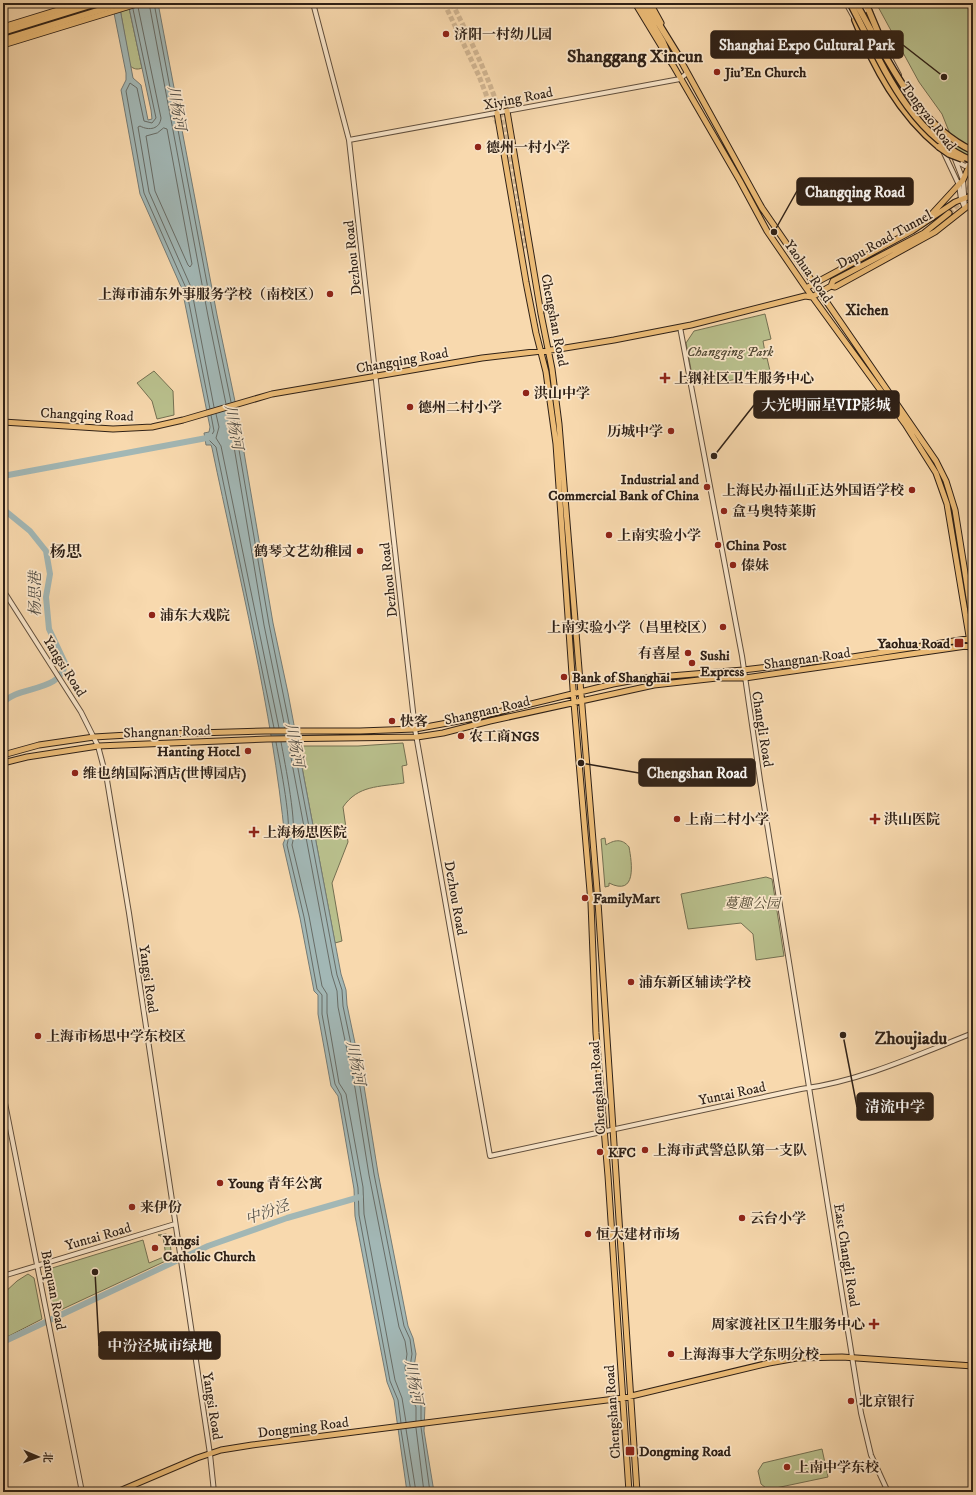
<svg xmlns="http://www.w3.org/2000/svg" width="976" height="1495" font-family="'IM FELL DW Pica','Noto Serif SC',serif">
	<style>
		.green { fill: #b9c08d; stroke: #747052 }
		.water { fill: #a2b7b5; stroke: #747b76 }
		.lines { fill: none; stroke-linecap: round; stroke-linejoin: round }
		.shore { stroke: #686c66; stroke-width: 1 }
		.river { stroke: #a2b7b5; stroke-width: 6 }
		.major-tunnel { stroke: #d0b490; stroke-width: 5; stroke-dasharray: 5 2.5; stroke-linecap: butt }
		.minor-casing { stroke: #614f3d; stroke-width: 6 }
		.major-casing { stroke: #2f2117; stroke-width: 7 }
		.highway-casing { stroke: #2f2117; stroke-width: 8 }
		.minor { stroke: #fae6ca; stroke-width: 4 }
		.major { stroke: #ecbc77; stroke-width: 5 }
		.highway { stroke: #ecbc77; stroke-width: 5.5 }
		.highway-bridge-casing { stroke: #2f2117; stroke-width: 8; stroke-linecap: butt }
		.highway-bridge { stroke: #ecbc77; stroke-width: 5.5 }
		.poi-dot { fill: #8f2418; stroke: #fae6ca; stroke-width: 1.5 }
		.labels { text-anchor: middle; stroke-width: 3.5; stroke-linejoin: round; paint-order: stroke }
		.poi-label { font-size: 14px; font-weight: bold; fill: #2f2117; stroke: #fae6ca; text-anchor: start }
		.street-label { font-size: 14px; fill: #2f2117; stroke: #fae6ca }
		.park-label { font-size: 14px; font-style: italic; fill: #524934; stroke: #fae6ca }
		.water-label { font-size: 15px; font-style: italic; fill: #524e46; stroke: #fae6ca }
		.neighbourhood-label { font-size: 15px; font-weight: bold; fill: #2f2117; stroke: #fae6ca }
		.quarter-label { font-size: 16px; font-weight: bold; fill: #2f2117; stroke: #fae6ca }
		.district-label { font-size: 18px; font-weight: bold; fill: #2f2117; stroke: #fae6ca }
		.leader { fill: none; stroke: #2f2117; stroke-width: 1.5 }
		.callout-dot { fill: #2f2117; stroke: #fae6ca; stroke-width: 1.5 }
		.callout { fill: #2f2117; stroke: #2f2117; stroke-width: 1.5 }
		.callout-label { font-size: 15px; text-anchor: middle; font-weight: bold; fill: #fff }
	</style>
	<rect width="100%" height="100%" fill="#f8d9ae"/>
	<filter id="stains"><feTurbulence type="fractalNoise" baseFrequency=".005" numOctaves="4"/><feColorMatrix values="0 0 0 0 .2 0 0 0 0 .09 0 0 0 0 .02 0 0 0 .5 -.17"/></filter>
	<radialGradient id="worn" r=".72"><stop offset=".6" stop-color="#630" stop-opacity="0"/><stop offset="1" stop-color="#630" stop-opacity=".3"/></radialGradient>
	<path class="green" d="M 119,3 L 128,3 L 142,68 C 137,70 134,69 130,66 Z
		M 876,3 L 973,3 L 973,144 L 964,161 L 960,159 L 942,114 L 919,82 Z
		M 765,314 L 771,339 L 763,341 L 765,352 L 762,353 L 763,359 L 767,358 L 770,371 L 715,384 L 714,382 L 698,385 L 697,379 L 693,380 L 686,343 L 694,331 Z
		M 154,371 L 173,391 L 174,415 L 157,419 L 152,401 L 137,383 Z
		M 403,743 L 407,765 L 402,766 L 404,783 C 379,787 358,785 343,807 L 348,842 L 332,883 L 342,941 L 335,943 L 298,746 L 358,746 Z
		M 605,838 L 606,845 C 614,840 622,838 629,847 C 632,863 637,897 609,883 L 609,886 L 605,887 L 601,839 Z
		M 766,877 L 772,879 L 784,956 L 756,960 L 753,934 L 741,923 L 688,929 L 681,894 Z
		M 166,1234 L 169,1236 L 172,1258 L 54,1313 L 47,1276 L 49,1269 L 143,1240 L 149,1263 L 166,1256 L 163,1237 L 158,1235 Z
		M 28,1274 L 34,1278 L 42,1319 L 3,1339 L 3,1294 L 17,1281 Z
		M 822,1449 L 828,1477 L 771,1489 L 766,1488 L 761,1484 L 758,1471 L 763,1463 Z"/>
	<path class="water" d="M 112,3 L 119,3 L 133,78 L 141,85 L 148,120 L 152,119 L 151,110 L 128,3 L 158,3 L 217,315 L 237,411 L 273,623 L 288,693 L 341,974 L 346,990 L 347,1005 L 364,1086 L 378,1173 L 408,1326 L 413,1338 L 416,1354 L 414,1367 L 419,1395 L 425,1405 L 424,1431 L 434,1492 L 407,1492 L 394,1400 L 387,1382 L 355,1216 L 354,1189 L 338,1096 L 331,1086 L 318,1014 L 318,995 L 314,991 L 300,918 L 283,844 L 285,839 C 272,708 239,577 212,448 L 211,445 L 206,445 L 204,433 L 209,432 L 210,427 L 182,289 L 140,194 L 121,90 L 126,80 L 126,73 Z"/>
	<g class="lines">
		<path class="shore" d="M 149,3 L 208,316 L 226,404
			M 154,3 L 213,315 L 231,402
			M 138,7 L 161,118 C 160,129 149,131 140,126 L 138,127 L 149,192 L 191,287 L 214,407
			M 133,9 L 156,118 L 152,123 L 144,121 L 137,88 L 130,83 L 126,91 L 144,193 L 186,288 L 210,409
			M 164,128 L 167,129 L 192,264 L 190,267 L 188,265 L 155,191 L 146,136 L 157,133 Z
			M 232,409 L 269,624 L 290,728
			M 228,411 L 264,625 L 285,728
			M 216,414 L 219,427 L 216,438 L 221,446 L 279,728
			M 211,415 L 214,431 L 209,440 L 216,447 L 274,728
			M 276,742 C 280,765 293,825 287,845 L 304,917 L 317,989 L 322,995 L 322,1014 L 335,1084 L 341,1095 L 358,1188 L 359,1215 L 390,1381 L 398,1400 L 401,1423
			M 281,742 C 285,764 298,826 292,845 L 309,916 L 322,986 L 327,994 L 327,1013 L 339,1083 L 346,1094 L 363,1187 L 364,1214 L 395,1380 L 402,1398 L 406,1422
			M 288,742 L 332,975 L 337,991 L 338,1007 L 355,1088 L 369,1175 L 399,1327 L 405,1341 L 407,1354 L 405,1368 L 411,1397 L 416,1407 L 416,1421
			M 293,742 L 337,975 L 342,990 L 343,1006 L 360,1087 L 374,1174 L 404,1326 L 410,1339 L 412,1354 L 410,1367 L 416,1396 L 421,1406 L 421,1420
			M 421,1427 L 430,1492
			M 416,1428 L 424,1492
			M 406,1429 L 416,1492
			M 401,1430 L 411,1492"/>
		<path class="river" d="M 3,476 L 212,437
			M 3,509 L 30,531 L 46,551 L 50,574 L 46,597 L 49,629 L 65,663 C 62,693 17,685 3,703
			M 3,1342 L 208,1246 L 287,1218 L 360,1197"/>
		<path class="major-tunnel" d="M 444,3 L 479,76 L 497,123
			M 452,3 C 469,37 486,71 498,107 C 512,152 518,201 527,248
			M 949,213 L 961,202 L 973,181
			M 519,224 L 523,249"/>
		<g class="minor-casing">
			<path id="minor" d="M 313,3 L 349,140 L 415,729 L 490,1156 L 801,1089 C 861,1081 917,1055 973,1033
				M 846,3 L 856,21
				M 860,3 L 874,29
				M 884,47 L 899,75
				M 941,131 L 950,148
				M 349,140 L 680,79 L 687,73
				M 943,151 L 959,185 L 961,199 L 965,208
				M 953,154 L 963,180 L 965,208
				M 958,162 L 965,166 L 971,163
				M 680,327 L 742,656 L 760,780 L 861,1413 L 871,1455 L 888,1492
				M 3,590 L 81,712 L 98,746 L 107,780 L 129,913 L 210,1454 L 214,1492
				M 3,1093 L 82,1492
				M 3,1276 L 175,1224"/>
		</g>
		<g class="major-casing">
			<path id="major" d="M 635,3 L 666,54
				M 650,3 L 661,23
				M 3,27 L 81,3
				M 3,45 L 140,3
				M 676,52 L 762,208 L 936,461 L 946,481 L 955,510 L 973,623
				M 670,60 L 740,181 L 767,231 L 806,288 L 905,424 L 936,473 L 947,504 L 973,660
				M 507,111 L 541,314 L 552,369 L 559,424 L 598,902 L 637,1492
				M 497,113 L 526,282 L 536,333 L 546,372 L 556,444 L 574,703 L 591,903 L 596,1033 L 608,1176 L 629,1492
				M 929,217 L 963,180 L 973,158
				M 831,286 L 833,281 L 924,233 L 949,213
				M 806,288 L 912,231 L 955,202 L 973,195
				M 3,422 L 113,429 L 152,427 L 183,420 L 272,394 L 482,358 L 559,349 L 614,340 L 691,325 L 805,296 L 812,297 L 831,286 L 835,287 L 935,232 L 973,202
				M 3,755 L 39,745 L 94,737 L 128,735 L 265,731 L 360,731 L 415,729 L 469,719 L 613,684 L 646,678 L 743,670 L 846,658 L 973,638
				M 3,763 L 27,757 L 98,746 L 267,739 L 417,737 L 443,733 L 490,721 L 654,685 L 717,678 L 745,678 L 973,645
				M 117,1492 L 197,1458 L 221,1450 L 252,1445 L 623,1398 L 769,1363 L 797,1358 L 842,1357 L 973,1366"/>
		</g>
		<g class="highway-casing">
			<path id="highway" d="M 640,3 L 663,42 L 672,63
				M 646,3 L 678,55
				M 865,3 L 869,11
				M 855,20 C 874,68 899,114 939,147
				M 3,32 L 97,3
				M 3,40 L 123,3"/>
		</g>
		<use href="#minor" class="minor"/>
		<use href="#major" class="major"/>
		<use href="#highway" class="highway"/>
		<g class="highway-bridge-casing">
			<path id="highway-bridge" d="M 850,3 C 881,61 908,134 973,161
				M 856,3 C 886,56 914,123 973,151
				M 869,11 L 885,49
				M 939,147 L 949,154 L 962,159"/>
		</g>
		<use href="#highway-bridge" class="highway-bridge"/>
	</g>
	<g class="poi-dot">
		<circle cx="446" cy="34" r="4"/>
		<circle cx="717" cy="72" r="4"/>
		<circle cx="478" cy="147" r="4"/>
		<circle cx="330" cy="294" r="4"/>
		<path d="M663 372h4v4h4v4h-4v4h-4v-4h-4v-4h4z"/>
		<circle cx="526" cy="393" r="4"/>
		<circle cx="410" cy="407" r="4"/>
		<circle cx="671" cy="431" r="4"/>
		<circle cx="707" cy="487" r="4"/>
		<circle cx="912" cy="490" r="4"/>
		<circle cx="724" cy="511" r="4"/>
		<circle cx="609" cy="535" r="4"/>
		<circle cx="718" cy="545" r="4"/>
		<circle cx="360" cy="551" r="4"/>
		<circle cx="733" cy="565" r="4"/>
		<circle cx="152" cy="615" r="4"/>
		<circle cx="723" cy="627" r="4"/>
		<rect x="954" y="638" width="10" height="10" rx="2"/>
		<circle cx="688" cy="653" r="4"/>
		<circle cx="692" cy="663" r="4"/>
		<circle cx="564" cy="677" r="4"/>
		<circle cx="392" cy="721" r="4"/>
		<circle cx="461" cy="736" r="4"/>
		<circle cx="248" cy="751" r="4"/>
		<circle cx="75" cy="773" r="4"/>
		<circle cx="677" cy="819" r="4"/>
		<path d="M873 813h4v4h4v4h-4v4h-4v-4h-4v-4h4z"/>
		<path d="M252 826h4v4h4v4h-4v4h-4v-4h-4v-4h4z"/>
		<circle cx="585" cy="898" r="4"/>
		<circle cx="631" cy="982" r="4"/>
		<circle cx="38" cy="1036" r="4"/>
		<circle cx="645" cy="1150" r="4"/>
		<circle cx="600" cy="1152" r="4"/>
		<circle cx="220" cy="1183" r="4"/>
		<circle cx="132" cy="1207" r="4"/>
		<circle cx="742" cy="1218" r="4"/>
		<circle cx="588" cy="1234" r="4"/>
		<circle cx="155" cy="1248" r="4"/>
		<path d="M872 1318h4v4h4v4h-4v4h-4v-4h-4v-4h4z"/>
		<circle cx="671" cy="1354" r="4"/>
		<circle cx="851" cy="1401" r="4"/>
		<rect x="625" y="1446" width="10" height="10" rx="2"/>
		<circle cx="787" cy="1467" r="4"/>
	</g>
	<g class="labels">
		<g class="poi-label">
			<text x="454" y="39">济阳一村幼儿园</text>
			<text x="725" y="77">Jiu'En Church</text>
			<text x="486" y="152">德州一村小学</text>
			<text x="322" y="299" text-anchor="end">上海市浦东外事服务学校（南校区）</text>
			<text x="674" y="383">上钢社区卫生服务中心</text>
			<text x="534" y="398">洪山中学</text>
			<text x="418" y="412">德州二村小学</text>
			<text x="663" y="436" text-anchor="end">历城中学</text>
			<text x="699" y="484" text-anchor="end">Industrial and<tspan x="699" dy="16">Commercial Bank of China</tspan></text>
			<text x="904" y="495" text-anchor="end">上海民办福山正达外国语学校</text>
			<text x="732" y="516">盒马奥特莱斯</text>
			<text x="617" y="540">上南实验小学</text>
			<text x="726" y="550">China Post</text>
			<text x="352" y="556" text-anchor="end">鹤琴文艺幼稚园</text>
			<text x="741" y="570">傣妹</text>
			<text x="160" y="620">浦东大戏院</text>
			<text x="715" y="632" text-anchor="end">上南实验小学（昌里校区）</text>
			<text x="950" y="648" text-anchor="end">Yaohua Road</text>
			<text x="680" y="658" text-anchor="end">有喜屋</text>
			<text x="700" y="660">Sushi<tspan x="700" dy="16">Express</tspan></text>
			<text x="572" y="682">Bank of Shanghai</text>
			<text x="400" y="726">快客</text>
			<text x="469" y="741">农工商NGS</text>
			<text x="240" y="756" text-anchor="end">Hanting Hotel</text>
			<text x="83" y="778">维也纳国际酒店(世博园店)</text>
			<text x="685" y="824">上南二村小学</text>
			<text x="884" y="824">洪山医院</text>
			<text x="263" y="837">上海杨思医院</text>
			<text x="593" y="903">FamilyMart</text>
			<text x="639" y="987">浦东新区辅读学校</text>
			<text x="46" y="1041">上海市杨思中学东校区</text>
			<text x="653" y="1155">上海市武警总队第一支队</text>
			<text x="608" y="1157">KFC</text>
			<text x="228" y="1188">Young 青年公寓</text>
			<text x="140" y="1212">来伊份</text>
			<text x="750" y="1223">云台小学</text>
			<text x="596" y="1239">恒大建材市场</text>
			<text x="163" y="1245">Yangsi<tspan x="163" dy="16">Catholic Church</tspan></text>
			<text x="865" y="1329" text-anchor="end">周家渡社区卫生服务中心</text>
			<text x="679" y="1359">上海海事大学东明分校</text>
			<text x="859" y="1406">北京银行</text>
			<text x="639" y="1456">Dongming Road</text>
			<text x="795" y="1472">上南中学东校</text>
		</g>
		<g class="street-label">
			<text transform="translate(518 98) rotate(-11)" y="5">Xiying Road</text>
			<text transform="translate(929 116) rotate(53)" y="5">Tongyao Road</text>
			<text transform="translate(884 239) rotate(-29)" y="5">Dapu Road Tunnel</text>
			<text transform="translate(352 258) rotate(-96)" y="5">Dezhou Road</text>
			<text transform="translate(809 271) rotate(55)" y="5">Yaohua Road</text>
			<text transform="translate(555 320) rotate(79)" y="5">Chengshan Road</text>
			<text transform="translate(402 360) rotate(-10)" y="5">Changqing Road</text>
			<text transform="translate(87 414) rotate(2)" y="5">Changqing Road</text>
			<text transform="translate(388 580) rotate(-96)" y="5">Dezhou Road</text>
			<text transform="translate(807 658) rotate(-8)" y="5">Shangnan Road</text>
			<text transform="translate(65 666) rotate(58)" y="5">Yangsi Road</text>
			<text transform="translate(487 710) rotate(-13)" y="5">Shangnan Road</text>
			<text transform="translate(763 729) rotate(81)" y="5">Changli Road</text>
			<text transform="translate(167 731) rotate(-2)" y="5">Shangnan Road</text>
			<text transform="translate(456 898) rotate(80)" y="5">Dezhou Road</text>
			<text transform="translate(149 979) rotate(82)" y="5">Yangsi Road</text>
			<text transform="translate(597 1088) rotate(-94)" y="5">Chengshan Road</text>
			<text transform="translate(732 1093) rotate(-12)" y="5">Yuntai Road</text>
			<text transform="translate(98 1236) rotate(-16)" y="5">Yuntai Road</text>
			<text transform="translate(847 1255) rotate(81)" y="5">East Changli Road</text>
			<text transform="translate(54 1290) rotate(79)" y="5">Banquan Road</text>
			<text transform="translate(213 1406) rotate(81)" y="5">Yangsi Road</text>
			<text transform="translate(612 1412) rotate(-94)" y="5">Chengshan Road</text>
			<text transform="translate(303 1427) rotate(-7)" y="5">Dongming Road</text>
		</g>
		<g class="park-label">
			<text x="730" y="356">Changqing Park</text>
			<text x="752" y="908">蔓趣公园</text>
		</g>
		<g class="water-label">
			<text transform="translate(177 108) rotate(80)" y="5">川杨河</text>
			<text transform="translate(234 427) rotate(80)" y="5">川杨河</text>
			<text transform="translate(35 594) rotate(-90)" y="5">杨思港</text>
			<text transform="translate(295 745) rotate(79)" y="5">川杨河</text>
			<text transform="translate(356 1063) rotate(79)" y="5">川杨河</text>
			<text transform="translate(267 1212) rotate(-19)" y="5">中汾泾</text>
			<text transform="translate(414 1382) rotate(80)" y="5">川杨河</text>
		</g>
		<g class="neighbourhood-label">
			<text x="867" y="315">Xichen</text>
		</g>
		<g class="quarter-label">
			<text x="66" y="557">杨思</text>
		</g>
		<g class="district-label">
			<text x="635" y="62">Shanggang Xincun</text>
			<text x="911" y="1044">Zhoujiadu</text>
		</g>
	</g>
	<path class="leader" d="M944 77L903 45M774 232L797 191M714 456L754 405M581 763L639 773M843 1035L857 1107M95 1272L99 1346"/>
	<g class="callout-dot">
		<circle cx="944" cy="77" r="4"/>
		<circle cx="774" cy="232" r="4"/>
		<circle cx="714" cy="456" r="4"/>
		<circle cx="581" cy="763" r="4"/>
		<circle cx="843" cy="1035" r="4"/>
		<circle cx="95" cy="1272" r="4"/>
	</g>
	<g class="callout">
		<rect x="711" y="31" width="192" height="27" rx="4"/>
		<rect x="797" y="178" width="116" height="27" rx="4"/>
		<rect x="754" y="391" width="145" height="27" rx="4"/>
		<rect x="639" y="759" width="116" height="27" rx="4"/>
		<rect x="857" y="1093" width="76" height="27" rx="4"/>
		<rect x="99" y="1332" width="121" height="27" rx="4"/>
	</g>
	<g class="callout-label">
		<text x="807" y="50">Shanghai Expo Cultural Park</text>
		<text x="855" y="197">Changqing Road</text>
		<text x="826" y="410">大光明丽星VIP影城</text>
		<text x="697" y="778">Chengshan Road</text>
		<text x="895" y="1112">清流中学</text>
		<text x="160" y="1351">中汾泾城市绿地</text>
	</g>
	<rect width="976" height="1495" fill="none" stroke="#f8d9ae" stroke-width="16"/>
	<rect x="4" y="4" width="968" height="1487" fill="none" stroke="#2f2117" stroke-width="2"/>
	<rect x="8" y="8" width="960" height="1479" fill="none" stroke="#2f2117"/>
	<g transform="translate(38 1457) rotate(92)" stroke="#fae6ca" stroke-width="3" paint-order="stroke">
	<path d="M0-3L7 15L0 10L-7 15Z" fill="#2f2117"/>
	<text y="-6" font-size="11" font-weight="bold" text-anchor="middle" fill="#2f2117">北</text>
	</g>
	<rect width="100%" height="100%" filter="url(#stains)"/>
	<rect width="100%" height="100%" fill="url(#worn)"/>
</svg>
